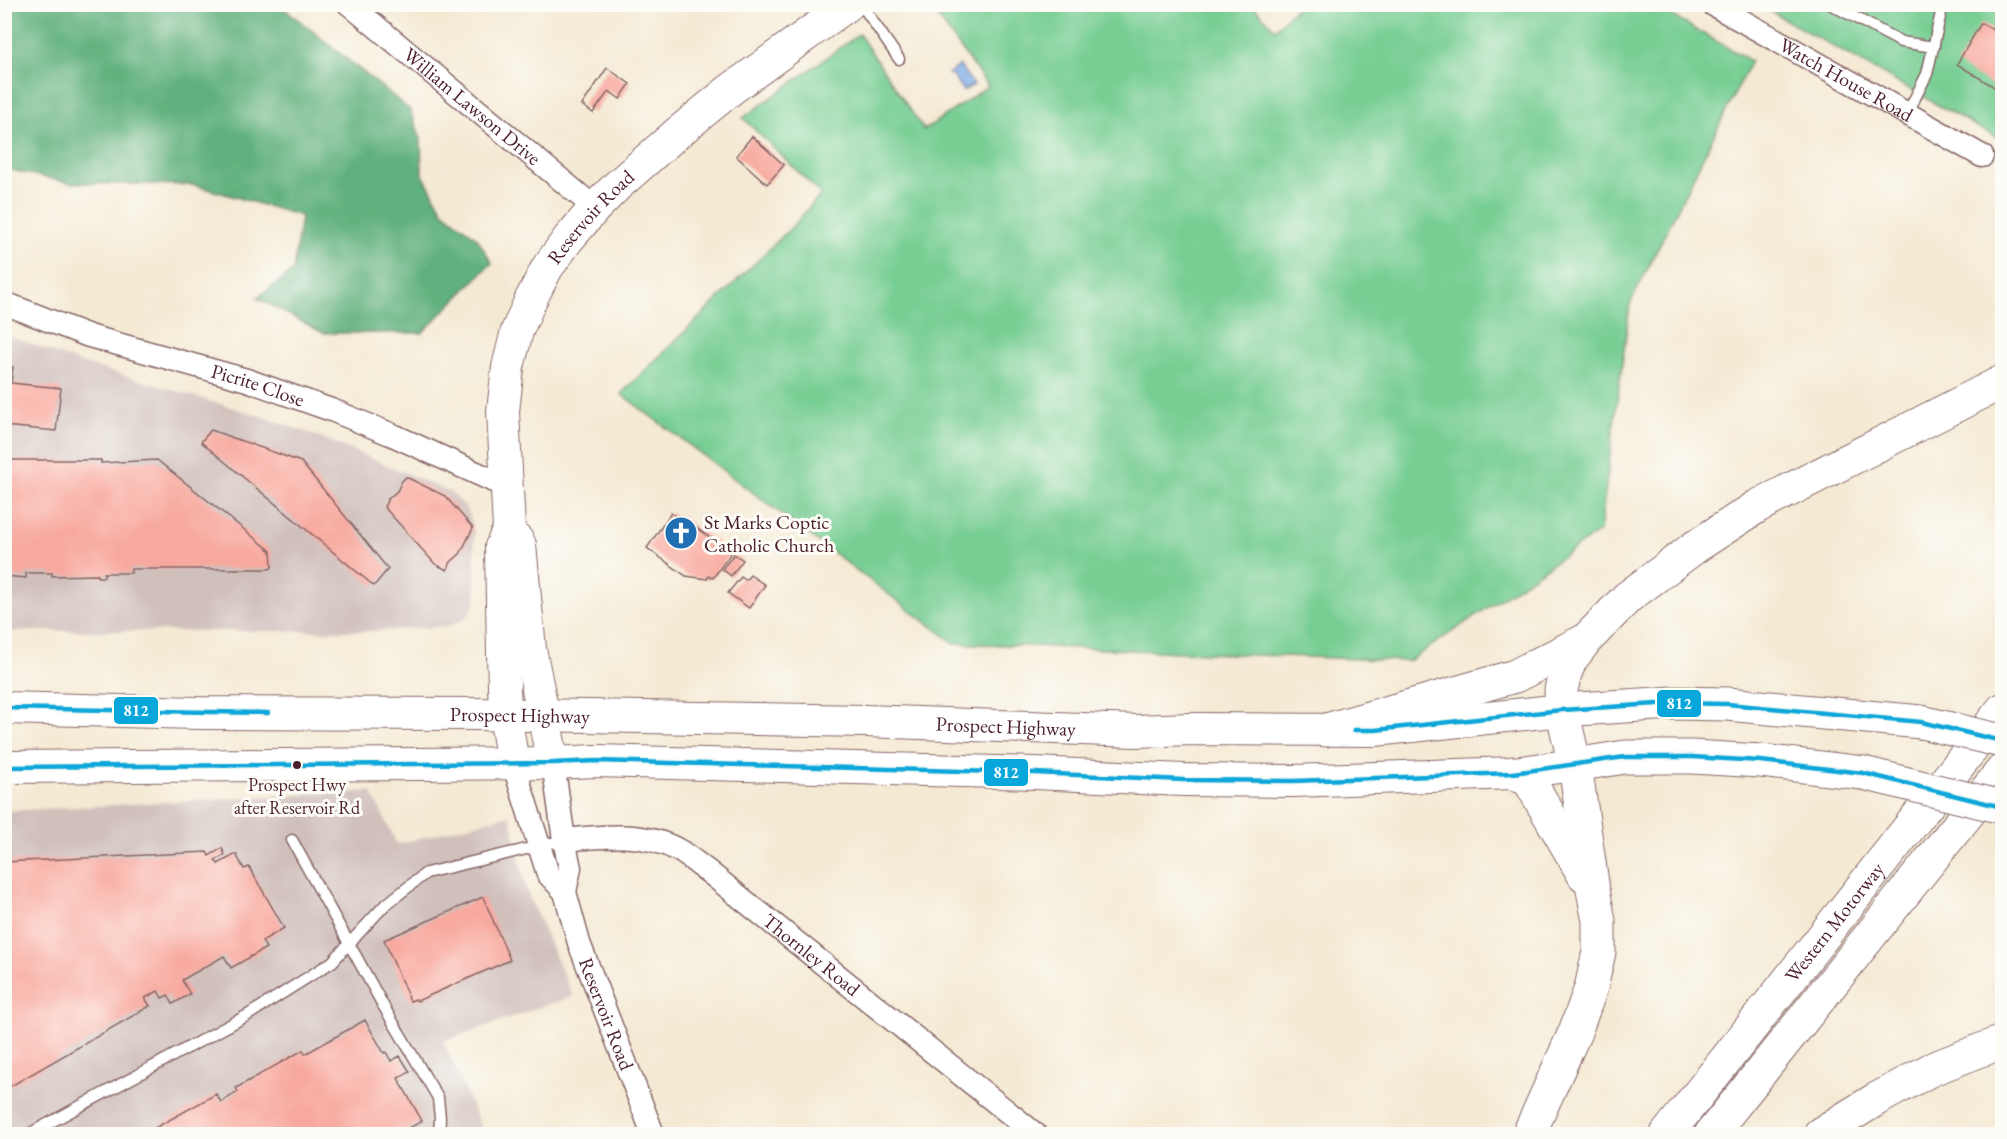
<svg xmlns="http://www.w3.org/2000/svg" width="2007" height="1139" font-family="'EB Garamond',serif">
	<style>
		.industrial { fill: #d0c0bc }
		.green { fill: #77ce93; stroke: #60765f; stroke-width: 1.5 }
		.forest { fill: #61b17d; stroke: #566854; stroke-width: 1.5 }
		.water { fill: #78a8e3; stroke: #616487; stroke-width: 1.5 }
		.building { fill: #f8a99f }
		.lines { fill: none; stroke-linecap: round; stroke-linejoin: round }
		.lane-casing { stroke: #866666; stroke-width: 13 }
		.street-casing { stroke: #866666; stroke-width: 25 }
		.secondary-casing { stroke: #866666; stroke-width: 34 }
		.primary-casing { stroke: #866666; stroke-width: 35 }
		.highway-casing { stroke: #866666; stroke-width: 35 }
		.lane { stroke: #fff; stroke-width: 10 }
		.street { stroke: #fff; stroke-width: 22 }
		.secondary { stroke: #fff; stroke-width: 32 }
		.primary { stroke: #fff; stroke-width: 33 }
		.highway { stroke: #fff; stroke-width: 33 }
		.primary-bridge-casing { stroke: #866666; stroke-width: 35; stroke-linecap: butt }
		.primary-bridge { stroke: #fff; stroke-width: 33 }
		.bus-1-casing { stroke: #fdfcf7; stroke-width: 9 }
		.bus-1 { stroke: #07a6db; stroke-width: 4.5 }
		.bus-dot { fill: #4a1f2b; stroke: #fdfcf7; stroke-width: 2 }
		.labels { text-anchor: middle; stroke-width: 6; stroke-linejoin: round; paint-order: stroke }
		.bus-label { font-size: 18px; fill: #4a1f2b; stroke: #fdfcf7 }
		.street-label { font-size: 20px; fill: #4a1f2b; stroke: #fdfcf7 }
		.poi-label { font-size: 20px; fill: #4a1f2b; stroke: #fdfcf7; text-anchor: start }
		.line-badge { stroke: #fdfcf7; stroke-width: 2 }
		.badge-label { font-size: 16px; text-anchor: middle; font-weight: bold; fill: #fff }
	</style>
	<rect width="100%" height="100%" fill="#fdfcf7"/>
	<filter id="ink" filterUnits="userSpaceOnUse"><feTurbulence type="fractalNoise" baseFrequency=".0167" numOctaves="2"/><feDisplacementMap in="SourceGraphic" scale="12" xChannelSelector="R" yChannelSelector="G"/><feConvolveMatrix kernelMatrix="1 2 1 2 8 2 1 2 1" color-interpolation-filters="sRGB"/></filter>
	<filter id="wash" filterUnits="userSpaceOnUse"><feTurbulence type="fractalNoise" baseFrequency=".008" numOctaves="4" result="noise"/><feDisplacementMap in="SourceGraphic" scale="24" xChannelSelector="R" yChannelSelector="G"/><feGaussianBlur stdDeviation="1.35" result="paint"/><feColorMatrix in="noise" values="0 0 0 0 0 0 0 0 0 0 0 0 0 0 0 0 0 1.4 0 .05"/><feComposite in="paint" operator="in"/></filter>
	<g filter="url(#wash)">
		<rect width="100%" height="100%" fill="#f4e9d3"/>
		<path class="industrial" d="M 5,334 L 78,362 L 264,417 L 328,440 L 450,492 L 464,505 L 470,516 L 474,531 L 476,600 L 471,611 L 463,620 L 449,626 L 376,631 L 5,631 Z
			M 371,791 L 397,844 L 510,815 L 527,892 L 573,996 L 443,1041 L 483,1131 L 480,1134 L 5,1134 L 5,811 Z"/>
		<path class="green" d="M 929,5 L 1252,5 L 1275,29 L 1299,5 L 1653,5 L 1751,61 L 1630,304 L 1600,531 L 1409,661 L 954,643 L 621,394 L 794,225 L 821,194 L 743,118 L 859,34 L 924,130 L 988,86 Z
			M 1759,5 L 2002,5 L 2002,141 Z"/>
		<path class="forest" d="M 5,4 L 280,5 L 410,110 L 421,139 L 422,173 L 443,211 L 477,238 L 492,263 L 422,333 L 323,333 L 257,298 L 293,271 L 301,216 L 194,185 L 71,183 L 5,169 Z"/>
		<path class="water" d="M 959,65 L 974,85 L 963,91 L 953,76 L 948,74 Z"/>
		<g id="blocks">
			<path class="building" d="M 1981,23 L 2002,35 L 2002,92 L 1957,64 Z
				M 607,68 L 630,84 L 620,99 L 609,91 L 593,113 L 582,105 Z
				M 752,136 L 784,165 L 767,184 L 736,156 Z
				M 4,366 L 13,367 L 11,383 L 61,388 L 56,431 L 4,426 Z
				M 211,430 L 301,462 L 388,569 L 374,586 L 201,442 Z
				M 4,460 L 101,460 L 101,463 L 157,460 L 271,551 L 272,567 L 270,569 L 131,569 L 131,573 L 104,573 L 104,577 L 98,577 L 98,575 L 52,576 L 52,573 L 26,573 L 26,578 L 4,576 Z
				M 406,477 L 445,496 L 473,528 L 460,554 L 451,562 L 447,570 L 435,564 L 384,507 L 388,499 L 397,491 L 402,481 Z
				M 671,513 L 680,519 L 681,517 L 731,553 L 713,578 L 709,576 L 707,579 L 686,576 L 647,548 Z
				M 734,554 L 743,560 L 731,576 L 722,569 Z
				M 750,575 L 765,585 L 749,608 L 728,593 L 741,577 L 746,580 Z
				M 222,848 L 225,855 L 215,860 L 218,864 L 236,854 L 244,869 L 249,867 L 284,928 L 262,941 L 266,948 L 231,968 L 224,956 L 182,980 L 190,994 L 173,1004 L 168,995 L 162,998 L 158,991 L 145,998 L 150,1006 L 4,1090 L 4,862 L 207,852 L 209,856 Z
				M 483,897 L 510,960 L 417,1001 L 416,999 L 410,1001 L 384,940 Z
				M 365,1020 L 384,1053 L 386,1052 L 391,1061 L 400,1056 L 410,1072 L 398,1078 L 422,1121 L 399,1134 L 144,1134 L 216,1094 L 221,1102 L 238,1092 L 236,1088 L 303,1050 L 305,1054 Z"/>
		</g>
	</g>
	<g filter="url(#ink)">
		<use href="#blocks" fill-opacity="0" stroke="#866666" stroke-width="1.5"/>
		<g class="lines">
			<g class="lane-casing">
				<path id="lane" d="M 861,4 L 899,59
					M 1830,4 L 1901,42 L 1934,47
					M 1993,4 L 2002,10
					M 1907,114 L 1927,74 L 1943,4
					M 292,840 L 384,1007 L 438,1098 L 440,1118 L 439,1134
					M 29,1134 L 248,1015 L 332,962 L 384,906 L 426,873 L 564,840"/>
			</g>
			<g class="street-casing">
				<g id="street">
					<path id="s1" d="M 349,4 L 595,208"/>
					<path id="s2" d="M 1712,4 L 1982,156"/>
					<path id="s3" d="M 4,303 L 89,336 L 247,380 L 334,411 L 395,436 L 505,486"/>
					<path id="s4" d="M 513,763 L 548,874 L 565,892 L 579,943 L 653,1134"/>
					<path d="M 553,763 L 564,840 L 570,868 L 565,892"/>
					<path id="s5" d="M 564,840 C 603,836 645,831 680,851 C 691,858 700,866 710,873 L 1035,1134"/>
				</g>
			</g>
			<g class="secondary-casing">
				<g id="secondary">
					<path d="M 517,540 L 520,545 L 530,649 L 553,763"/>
					<path id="s6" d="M 4,708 L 198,713 L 474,714 L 866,721 L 1135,731 L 1190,729 L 1375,730 L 1562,710"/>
					<path id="s7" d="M 513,763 L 505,715 L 503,654 L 501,547 L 509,529 L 503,411 L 508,367 L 517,331 L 531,299 L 547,268 L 569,238 L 595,208 L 618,185 L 675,135 L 730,90 L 849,4"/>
					<path d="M 4,767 L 553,763 L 596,761 L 1035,773 L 1183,780 L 1293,781 L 1513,773 L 1575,765"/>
				</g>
			</g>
			<g class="primary-casing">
				<path id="primary" d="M 1562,710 L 1673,703 L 1727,704 L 1921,722
					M 1575,765 L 1625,757 L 1692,757 L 1761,761 L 1863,773"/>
			</g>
			<g class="highway-casing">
				<g id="highway">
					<path d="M 1326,730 L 1515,676 L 1584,641"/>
					<path d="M 1513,773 L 1529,780 L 1584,875"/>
					<path d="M 1529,1134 L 1575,1032 L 1591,988 L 1599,952 L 1599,921 L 1593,890 L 1575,765 L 1562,710 L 1561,690 L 1565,673 L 1571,659 L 1585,641 L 1628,597 L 1695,547 L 1758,506 L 2002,382"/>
					<path id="s8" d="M 1667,1134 L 2002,710"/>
					<path d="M 1711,1134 L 2002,771"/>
					<path d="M 1820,1134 L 1875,1100 L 1932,1069 L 2002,1042"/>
				</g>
			</g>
			<use href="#lane" class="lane"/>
			<use href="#street" class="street"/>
			<use href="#secondary" class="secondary"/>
			<use href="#primary" class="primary"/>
			<use href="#highway" class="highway"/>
			<g class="primary-bridge-casing">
				<path id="primary-bridge" d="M 1921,722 L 2002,741
					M 1863,773 L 2002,807"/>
			</g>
			<use href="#primary-bridge" class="primary-bridge"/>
			<g class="bus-1-casing">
				<path id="bus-1" d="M 4,708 L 268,713
					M 1354,730 L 1375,730 L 1562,710 L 1673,703 L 1727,704 L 1921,722 L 2002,741
					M 4,767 L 553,763 L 596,761 L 1035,773 L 1183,780 L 1293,781 L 1513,773 L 1625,757 L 1692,757 L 1761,761 L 1863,773 L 2002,807"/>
			</g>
			<use href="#bus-1" class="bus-1"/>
		</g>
	</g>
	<defs>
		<g id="church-disc" transform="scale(1.725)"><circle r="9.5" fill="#1f6fb2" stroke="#fdfcf7"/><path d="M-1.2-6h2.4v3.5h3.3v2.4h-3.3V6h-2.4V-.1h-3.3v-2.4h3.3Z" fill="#fff"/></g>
	</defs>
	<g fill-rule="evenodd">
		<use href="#church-disc" x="681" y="533"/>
	</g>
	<circle class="bus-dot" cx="297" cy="765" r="5"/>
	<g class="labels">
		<g class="bus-label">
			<text x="297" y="791">Prospect Hwy<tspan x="297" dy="23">after Reservoir Rd</tspan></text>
		</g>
		<g class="street-label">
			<text dy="7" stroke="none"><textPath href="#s2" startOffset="154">Watch House Road</textPath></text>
			<text dy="7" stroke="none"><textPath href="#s1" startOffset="160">William Lawson Drive</textPath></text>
			<text dy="7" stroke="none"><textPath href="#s7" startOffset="573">Reservoir Road</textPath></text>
			<text dy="7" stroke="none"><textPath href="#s3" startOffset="267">Picrite Close</textPath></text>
			<text dy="7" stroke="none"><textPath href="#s6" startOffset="516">Prospect Highway</textPath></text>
			<text dy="7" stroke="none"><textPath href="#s6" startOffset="1002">Prospect Highway</textPath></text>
			<text dy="7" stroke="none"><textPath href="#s8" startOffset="270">Western Motorway</textPath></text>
			<text dy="7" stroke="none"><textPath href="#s5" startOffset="286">Thornley Road</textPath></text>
			<text dy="7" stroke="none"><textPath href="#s4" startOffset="270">Reservoir Road</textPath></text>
		</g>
		<g class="poi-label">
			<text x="704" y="529">St Marks Coptic<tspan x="704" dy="23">Catholic Church</tspan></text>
		</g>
	</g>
	<g class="line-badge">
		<rect x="1656" y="689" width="46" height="29" rx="6" fill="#07a6db"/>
		<rect x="113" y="696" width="46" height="29" rx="6" fill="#07a6db"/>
		<rect x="983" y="758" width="46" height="29" rx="6" fill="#07a6db"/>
	</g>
	<g class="badge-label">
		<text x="1679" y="709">812</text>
		<text x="136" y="716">812</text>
		<text x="1006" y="778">812</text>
	</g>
	<rect width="2007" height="1139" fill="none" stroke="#fdfcf7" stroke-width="24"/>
</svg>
